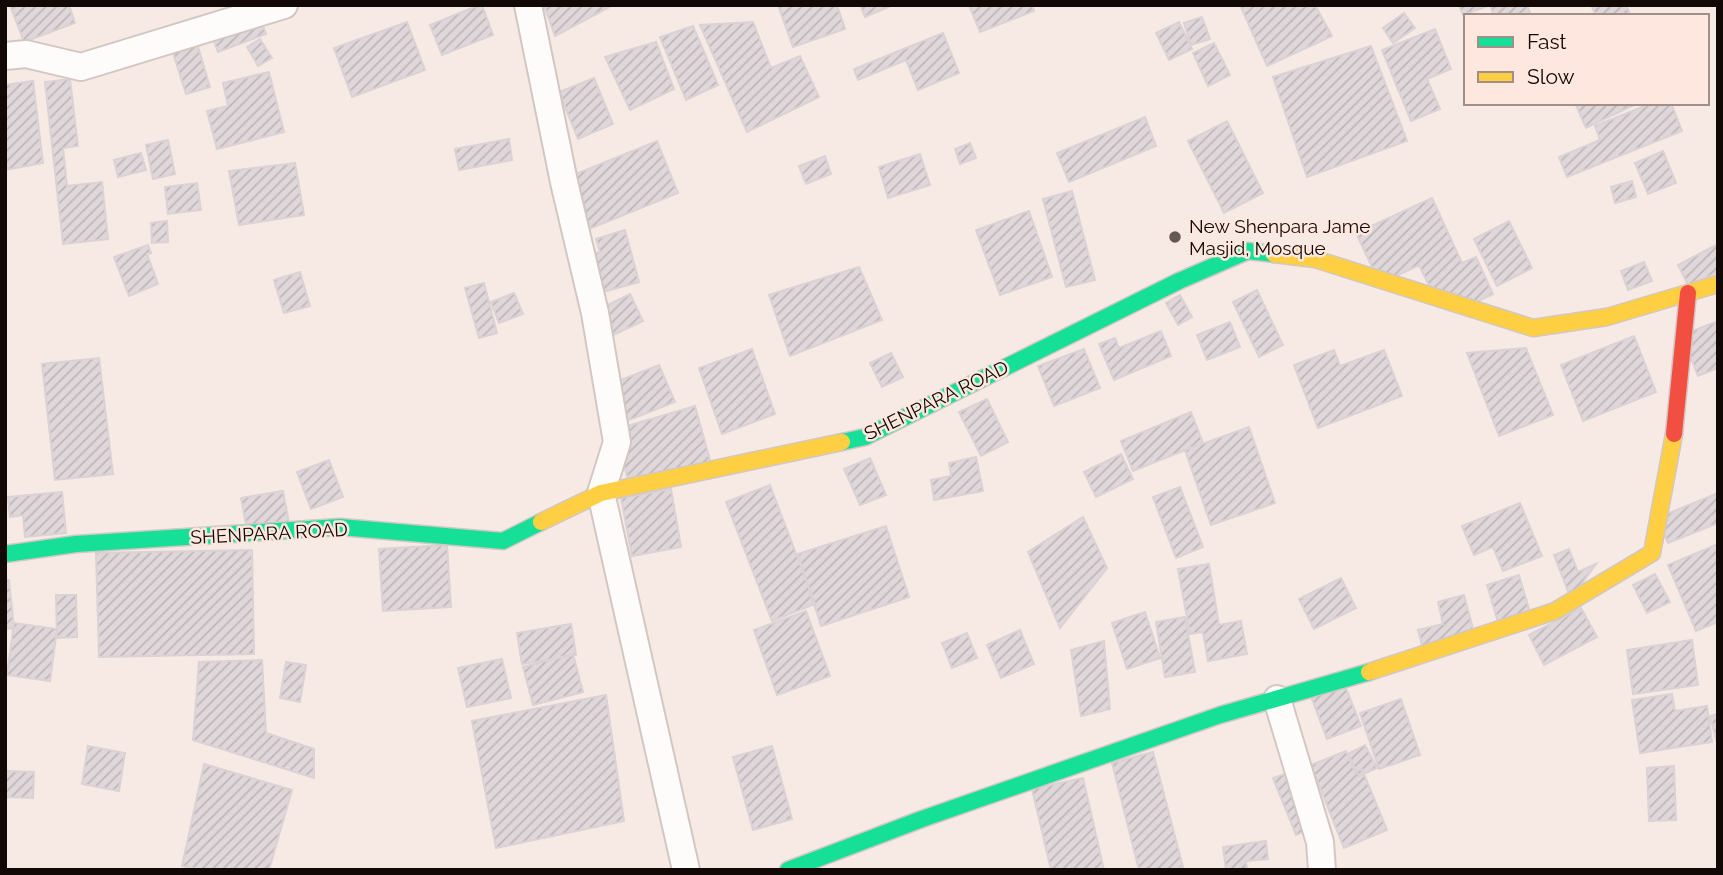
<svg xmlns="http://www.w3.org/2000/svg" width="1723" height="875" font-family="Raleway,sans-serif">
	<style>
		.building { fill: url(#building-hatch); stroke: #dad2d4; stroke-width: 2 }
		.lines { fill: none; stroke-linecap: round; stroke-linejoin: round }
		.street-casing { stroke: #d2c7c2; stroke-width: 30 }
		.fast-casing { stroke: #d2c7c2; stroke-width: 19 }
		.slow-casing { stroke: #d2c7c2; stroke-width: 19 }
		.jam-casing { stroke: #d2c7c2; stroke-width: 19 }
		.street { stroke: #fefcfb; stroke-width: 26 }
		.fast { stroke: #16e098; stroke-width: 16 }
		.slow { stroke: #ffcf43; stroke-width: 16 }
		.jam { stroke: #f24e42; stroke-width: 16 }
		.poi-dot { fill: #625854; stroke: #fee7de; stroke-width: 2.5 }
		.labels { text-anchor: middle; stroke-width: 5; stroke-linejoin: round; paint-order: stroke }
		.poi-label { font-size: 19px; fill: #120906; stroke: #fee7de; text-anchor: start }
		.street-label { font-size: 19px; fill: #120906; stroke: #fee7de }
	</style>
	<defs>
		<pattern id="building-hatch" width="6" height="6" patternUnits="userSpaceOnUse" patternTransform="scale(1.75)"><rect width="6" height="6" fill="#dfd7da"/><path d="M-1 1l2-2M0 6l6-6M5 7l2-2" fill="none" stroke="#beb7ba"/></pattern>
	</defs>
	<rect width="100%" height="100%" fill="#f7eae5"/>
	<path class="building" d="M 10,5 L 69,5 L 75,23 L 24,42 Z
		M 479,5 L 482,5 L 493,35 L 442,55 L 430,25 Z
		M 544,5 L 613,5 L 555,36 Z
		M 778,5 L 837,5 L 845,29 L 793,47 Z
		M 860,5 L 893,5 L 865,17 Z
		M 969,5 L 1032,5 L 1034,11 L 980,32 Z
		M 1240,5 L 1315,5 L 1332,36 L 1267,66 Z
		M 1459,5 L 1527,5 L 1530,13 L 1523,16 L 1494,16 L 1490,5 L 1463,15 Z
		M 1591,5 L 1626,5 L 1631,16 L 1596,16 Z
		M 256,7 L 266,34 L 218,52 L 208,26 Z
		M 1404,13 L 1415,28 L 1393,43 L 1383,28 Z
		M 1202,17 L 1210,39 L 1191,45 L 1184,23 Z
		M 407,22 L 425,70 L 352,97 L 334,48 Z
		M 753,22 L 771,68 L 800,56 L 819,97 L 747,132 L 700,25 Z
		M 1179,22 L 1192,49 L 1169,60 L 1156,33 Z
		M 693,26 L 718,85 L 686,100 L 660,37 Z
		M 1435,29 L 1451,69 L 1427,79 L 1440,109 L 1411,121 L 1382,50 Z
		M 194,33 L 210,87 L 186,94 L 169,40 Z
		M 943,33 L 959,73 L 918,90 L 906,60 L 858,80 L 854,69 Z
		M 260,39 L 272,58 L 258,66 L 247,47 Z
		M 656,42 L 674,89 L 630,110 L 605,57 Z
		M 1214,43 L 1230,75 L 1208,86 L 1193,53 Z
		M 1371,46 L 1407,141 L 1307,177 L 1273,77 Z
		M 269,72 L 284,132 L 217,149 L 207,111 L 228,106 L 223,83 Z
		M 594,78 L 613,124 L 578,139 L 559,92 Z
		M 70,79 L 78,146 L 63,148 L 67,186 L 102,182 L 108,239 L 63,244 L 45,82 Z
		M 33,81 L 43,163 L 5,170 L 5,85 Z
		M 1575,103 L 1638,103 L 1586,128 Z
		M 1652,103 L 1671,103 L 1682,131 L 1567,177 L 1559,157 L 1600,140 L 1595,126 Z
		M 1145,117 L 1156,146 L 1069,182 L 1057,153 Z
		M 1227,121 L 1263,193 L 1224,213 L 1188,141 Z
		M 509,139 L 512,160 L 459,170 L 455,149 Z
		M 168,140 L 175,174 L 153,179 L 146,145 Z
		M 657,141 L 678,193 L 572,236 L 551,184 Z
		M 970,143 L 976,158 L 960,164 L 955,149 Z
		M 1663,151 L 1676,183 L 1648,194 L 1635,163 Z
		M 141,153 L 146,170 L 118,177 L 114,160 Z
		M 920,154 L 930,185 L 888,198 L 879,167 Z
		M 825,156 L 831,174 L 806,184 L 799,166 Z
		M 295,163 L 304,215 L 239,225 L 229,171 Z
		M 1632,181 L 1636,197 L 1615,203 L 1611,187 Z
		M 197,183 L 201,210 L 168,214 L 165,187 Z
		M 1072,191 L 1095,280 L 1066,287 L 1043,199 Z
		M 1432,198 L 1462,263 L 1476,257 L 1493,294 L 1472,304 L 1437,302 L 1419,265 L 1380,284 L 1356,233 Z
		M 1029,211 L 1052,277 L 1000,295 L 976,230 Z
		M 167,221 L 168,242 L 152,243 L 151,223 Z
		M 1509,221 L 1532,268 L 1497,286 L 1474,239 Z
		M 625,230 L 639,282 L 592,295 L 581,257 L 600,252 L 596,239 Z
		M 1718,244 L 1718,272 L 1689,287 L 1678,265 Z
		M 148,245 L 151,253 L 147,254 L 158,284 L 129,296 L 114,257 Z
		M 1644,262 L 1652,281 L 1628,290 L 1621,271 Z
		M 859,267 L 882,320 L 790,356 L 769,295 Z
		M 300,272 L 310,306 L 284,313 L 274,280 Z
		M 484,283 L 497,333 L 479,338 L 465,288 Z
		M 1257,290 L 1283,345 L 1259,357 L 1233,302 Z
		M 514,293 L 523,314 L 499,323 L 491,302 Z
		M 630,294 L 643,321 L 598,342 L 585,316 Z
		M 1180,295 L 1192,317 L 1178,325 L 1166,303 Z
		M 1718,321 L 1718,368 L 1698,376 L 1682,335 Z
		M 1230,322 L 1240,347 L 1207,360 L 1197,335 Z
		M 1161,331 L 1171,356 L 1114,380 L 1099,344 L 1115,338 L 1119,348 Z
		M 1634,336 L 1656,392 L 1583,421 L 1561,365 Z
		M 1526,348 L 1553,415 L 1499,436 L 1467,353 Z
		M 752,349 L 775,414 L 722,434 L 699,368 Z
		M 1084,349 L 1100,388 L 1054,406 L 1038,366 Z
		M 1334,350 L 1340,366 L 1384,350 L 1402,396 L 1318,428 L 1294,365 Z
		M 891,353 L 903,377 L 882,387 L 870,363 Z
		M 99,358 L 113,474 L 55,480 L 42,364 Z
		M 659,365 L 675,402 L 624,422 L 608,385 Z
		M 987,399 L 1008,442 L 981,456 L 959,412 Z
		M 695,406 L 712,467 L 631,490 L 614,430 Z
		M 1191,412 L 1203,443 L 1133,471 L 1121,441 Z
		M 1249,427 L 1275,503 L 1211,525 L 1185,450 Z
		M 1121,454 L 1133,479 L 1096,497 L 1084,472 Z
		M 976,457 L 983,491 L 934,500 L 931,480 L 951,476 L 949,463 Z
		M 870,458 L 886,495 L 860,505 L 844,469 Z
		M 329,460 L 343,497 L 311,509 L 297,472 Z
		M 770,485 L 815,604 L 772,621 L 726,502 Z
		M 1180,487 L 1203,547 L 1176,558 L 1153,497 Z
		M 671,489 L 681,547 L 632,556 L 621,498 Z
		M 283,491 L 290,528 L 248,535 L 241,498 Z
		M 62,492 L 66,533 L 25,537 L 23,515 L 10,517 L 8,497 Z
		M 1718,493 L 1718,523 L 1668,543 L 1657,518 Z
		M 1520,503 L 1542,556 L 1503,571 L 1493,547 L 1474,555 L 1462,526 Z
		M 1083,517 L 1107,568 L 1060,628 L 1028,552 Z
		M 886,526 L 909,597 L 821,626 L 798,554 Z
		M 1718,544 L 1718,622 L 1696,631 L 1668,565 Z
		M 447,545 L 451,607 L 383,611 L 379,549 Z
		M 1569,549 L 1578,572 L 1596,564 L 1571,599 L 1554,555 Z
		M 252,550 L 254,654 L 99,657 L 96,553 Z
		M 1209,564 L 1219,625 L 1241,621 L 1247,654 L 1208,661 L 1203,632 L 1190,634 L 1178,569 Z
		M 1655,574 L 1670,602 L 1647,613 L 1633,585 Z
		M 1519,575 L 1532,619 L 1500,629 L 1487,585 Z
		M 1341,578 L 1356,608 L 1314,629 L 1299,599 Z
		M 5,580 L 9,580 L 14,628 L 5,629 Z
		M 56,595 L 76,595 L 77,637 L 57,638 Z
		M 1464,595 L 1476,640 L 1424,653 L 1418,630 L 1443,624 L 1438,602 Z
		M 1581,608 L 1597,637 L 1544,665 L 1529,635 Z
		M 806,611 L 830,676 L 777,695 L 754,630 Z
		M 1145,612 L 1160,658 L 1127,669 L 1112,623 Z
		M 1185,617 L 1195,672 L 1165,677 L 1156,622 Z
		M 14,623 L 57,629 L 50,681 L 7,675 Z
		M 571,624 L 576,655 L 522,664 L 517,633 Z
		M 1020,630 L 1034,664 L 1001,678 L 987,645 Z
		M 967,633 L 977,658 L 952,668 L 942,643 Z
		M 1692,640 L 1698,685 L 1633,694 L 1627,650 Z
		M 1104,641 L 1110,709 L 1081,716 L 1071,650 Z
		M 573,654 L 583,692 L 533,705 L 523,667 Z
		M 502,659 L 511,698 L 467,707 L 458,668 Z
		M 262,660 L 266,733 L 314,749 L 314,778 L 193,740 L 199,662 Z
		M 286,662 L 306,665 L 300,702 L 280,698 Z
		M 1342,678 L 1361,726 L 1327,739 L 1309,691 Z
		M 1672,694 L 1675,711 L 1707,706 L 1712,742 L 1640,753 L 1632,700 Z
		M 606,695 L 624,821 L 496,848 L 472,721 Z
		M 1401,699 L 1420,755 L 1379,769 L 1360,713 Z
		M 1718,714 L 1718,747 L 1710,716 Z
		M 1365,745 L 1377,768 L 1359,776 L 1348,754 Z
		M 88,746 L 125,753 L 119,791 L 82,784 Z
		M 772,746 L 792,819 L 753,830 L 733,757 Z
		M 1346,751 L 1355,772 L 1362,769 L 1387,830 L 1344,848 L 1311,765 Z
		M 1153,752 L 1183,867 L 1172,870 L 1139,870 L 1112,763 Z
		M 204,764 L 292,790 L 269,870 L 202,870 L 182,866 Z
		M 1674,766 L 1676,820 L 1649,821 L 1647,768 Z
		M 5,771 L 34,772 L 33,798 L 5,797 Z
		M 1293,771 L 1315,827 L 1296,835 L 1273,778 Z
		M 1083,778 L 1104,870 L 1051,870 L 1032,789 Z
		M 1266,841 L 1268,859 L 1246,861 L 1247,870 L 1226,870 L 1223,847 Z"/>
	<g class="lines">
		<g class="street-casing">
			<path id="street" d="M 528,5 L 564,182 L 595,313 L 617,442 L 601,493 L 686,870
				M 5,56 L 26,54 L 81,67 L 284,5
				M 1277,699 L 1320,842 L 1322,870"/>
		</g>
		<g class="fast-casing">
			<path id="fast" d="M 842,442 L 865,437 L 1179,281 L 1248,251 L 1274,254
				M 5,554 L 76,544 L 340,527 L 503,541 L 541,522
				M 788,870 L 922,819 L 1220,715 L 1369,672"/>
		</g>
		<g class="slow-casing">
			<path id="slow" d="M 1274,254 L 1315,259 L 1533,328 L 1607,317 L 1718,284
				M 541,522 L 601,493 L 842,442
				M 1369,672 L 1555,611 L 1652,553 L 1674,434"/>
		</g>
		<g class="jam-casing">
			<path id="jam" d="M 1674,434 L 1688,293"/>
		</g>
		<use href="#street" class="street"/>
		<use href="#fast" class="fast"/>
		<use href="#slow" class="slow"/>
		<use href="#jam" class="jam"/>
	</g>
	<circle class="poi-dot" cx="1175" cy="237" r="7"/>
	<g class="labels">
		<g class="poi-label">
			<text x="1189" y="233">New Shenpara Jame<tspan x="1189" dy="22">Masjid, Mosque</tspan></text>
		</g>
		<g class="street-label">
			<text transform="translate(936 400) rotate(-26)" y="7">SHENPARA ROAD</text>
			<text transform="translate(269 533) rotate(-3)" y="7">SHENPARA ROAD</text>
		</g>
	</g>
	<rect width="1723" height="875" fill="none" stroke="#120906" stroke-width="14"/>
	<rect x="1464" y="14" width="245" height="91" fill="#fee7de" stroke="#a08e88" stroke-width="2"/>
	<rect x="1478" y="37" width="35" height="10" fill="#16e098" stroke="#a08e88" stroke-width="2"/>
	<text x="1527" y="49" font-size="21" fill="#120906">Fast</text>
	<rect x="1478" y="72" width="35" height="10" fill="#ffcf43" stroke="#a08e88" stroke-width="2"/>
	<text x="1527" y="84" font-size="21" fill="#120906">Slow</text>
</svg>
